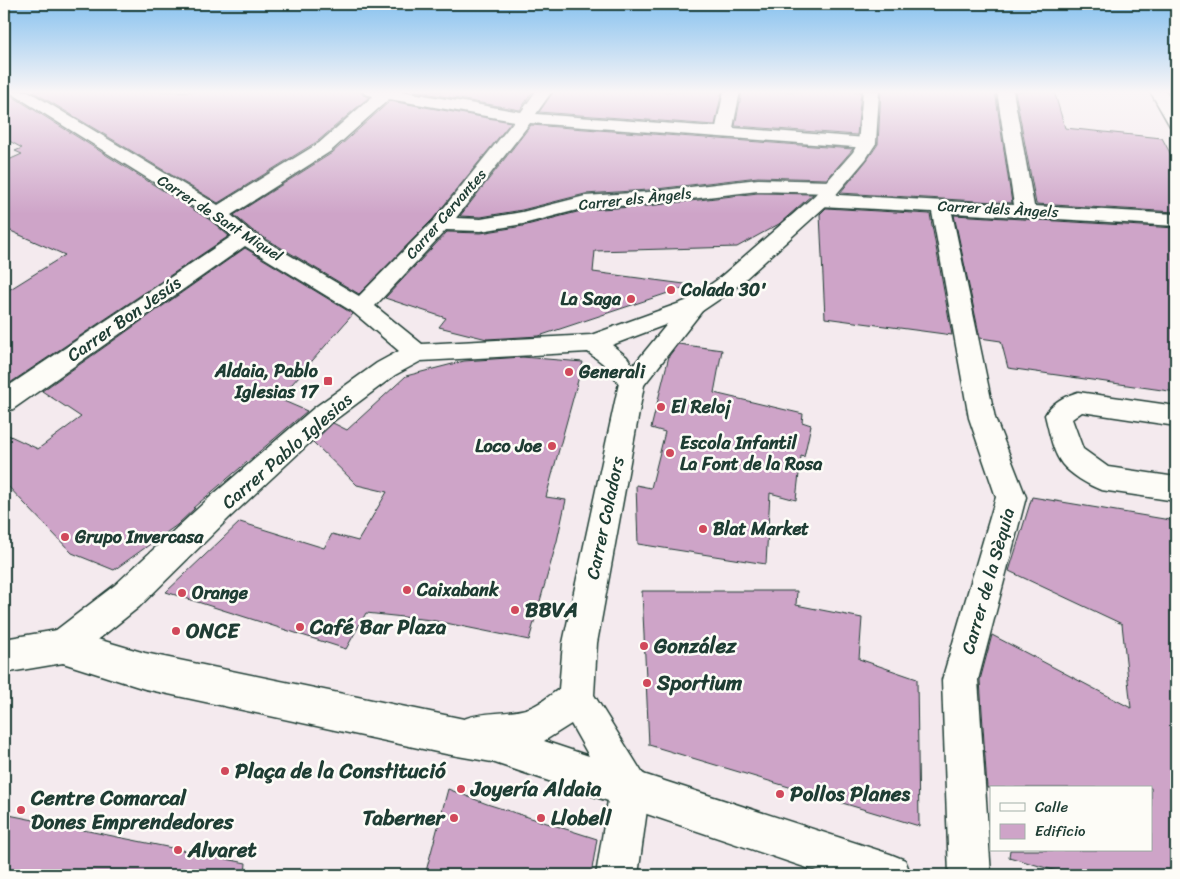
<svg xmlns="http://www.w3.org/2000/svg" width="1180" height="879" font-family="Sriracha,sans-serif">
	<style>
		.building { fill: #cea4c8; stroke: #1f3d34 }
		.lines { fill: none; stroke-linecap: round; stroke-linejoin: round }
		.street-casing { stroke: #1f3d34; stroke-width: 3 }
		.secondary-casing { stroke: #1f3d34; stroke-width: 3 }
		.street { fill: #fdfcf7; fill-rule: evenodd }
		.secondary { fill: #fdfcf7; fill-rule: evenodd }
		.poi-dot { fill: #d1495b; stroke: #fdfcf7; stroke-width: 2 }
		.labels { text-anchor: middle; stroke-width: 5; stroke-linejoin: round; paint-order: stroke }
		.far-street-label { font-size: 15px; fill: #1f3d34; stroke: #fdfcf7 }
		.poi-label { font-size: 18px; font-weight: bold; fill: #1f3d34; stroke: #fdfcf7; text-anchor: start }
		.street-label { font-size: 18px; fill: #1f3d34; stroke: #fdfcf7 }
		.near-poi-label { font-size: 21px; font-weight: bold; fill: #1f3d34; stroke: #fdfcf7; text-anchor: start }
	</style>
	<rect width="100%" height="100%" fill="#f4eaee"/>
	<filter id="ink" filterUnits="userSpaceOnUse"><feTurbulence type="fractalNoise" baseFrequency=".02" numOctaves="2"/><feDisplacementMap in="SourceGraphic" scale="10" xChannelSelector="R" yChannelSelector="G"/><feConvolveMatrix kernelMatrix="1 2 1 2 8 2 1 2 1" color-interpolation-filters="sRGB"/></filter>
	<g filter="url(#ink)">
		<path class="building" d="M 4,91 L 210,220 L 229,236 L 4,387 L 4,293 L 65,255 L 4,228 L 4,162 L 22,154 L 15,151 L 22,148 L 4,138 Z
			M 32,91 L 361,91 L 363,95 L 369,97 L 318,141 L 218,203 Z
			M 414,91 L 533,91 L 520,110 Z
			M 554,91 L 722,91 L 715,125 L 539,112 Z
			M 742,91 L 861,91 L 857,135 L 735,126 Z
			M 881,91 L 995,91 L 1012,203 L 840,193 L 867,160 L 878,144 Z
			M 1015,91 L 1054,91 L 1065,128 L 1162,138 L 1176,164 L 1176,212 L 1036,204 Z
			M 390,101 L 511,122 L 433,219 L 359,294 L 253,231 L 234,215 L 332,153 Z
			M 531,125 L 853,149 L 827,179 L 758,177 L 648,190 L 585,194 L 522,210 L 481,217 L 460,216 Z
			M 758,193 L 813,194 L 779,224 L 737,247 L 595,251 L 593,272 L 692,285 L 539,336 L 487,339 L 439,327 L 446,318 L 385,298 L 447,232 L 481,233 L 523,226 L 585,210 L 648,206 Z
			M 826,208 L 930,214 L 952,335 L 825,318 L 820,214 Z
			M 954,215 L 1176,228 L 1176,392 L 1008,368 L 1001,341 L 980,338 Z
			M 245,248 L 353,314 L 279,399 L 307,411 L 193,508 L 195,508 L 177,525 L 114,570 L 72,553 L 4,482 L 4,433 L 38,449 L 81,417 L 42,391 Z
			M 678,344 L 722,350 L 714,393 L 803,414 L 802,422 L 811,425 L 804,457 L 801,456 L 796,500 L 770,493 L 766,564 L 638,544 L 636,485 L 651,488 L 665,432 L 651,428 L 669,356 Z
			M 522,357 L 583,362 L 546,497 L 566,500 L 557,541 L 529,640 L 431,620 L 366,613 L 346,649 L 166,592 L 240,522 L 324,548 L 332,534 L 358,541 L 387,492 L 357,485 L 313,442 L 333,423 L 347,430 L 406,376 L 464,361 Z
			M 1032,497 L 1176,521 L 1176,875 L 1070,875 L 1009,857 L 1010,850 L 1151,850 L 1151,788 L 987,788 L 980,680 L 992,635 L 1131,708 L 1122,624 L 1009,571 Z
			M 642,591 L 797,591 L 796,605 L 862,618 L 859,659 L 917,679 L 919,826 L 649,745 Z
			M 448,789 L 487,804 L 597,839 L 591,875 L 425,875 Z
			M 4,814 L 246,863 L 245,875 L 4,875 Z"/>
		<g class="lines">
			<g class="street-casing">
				<path id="street" d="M 8,91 L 28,91 L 218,205 L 319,143 L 373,96 L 365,94 L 363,91 L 401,91 L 521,112 L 536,91 L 552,91 L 536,114 L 716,127 L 724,91 L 740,91 L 733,128 L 867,138 L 873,139 L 876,143 L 873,147 L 867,148 L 530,123 L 456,218 L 481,219 L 522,212 L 585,196 L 648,192 L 758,179 L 830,181 L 837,183 L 840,187 L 837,191 L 830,193 L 758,191 L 648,204 L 585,208 L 523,224 L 481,231 L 446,230 L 375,306 L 422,344 L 591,335 L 694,298 L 702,301 L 706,306 L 702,311 L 612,345 L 627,357 L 645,383 L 641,390 C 621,396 621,384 610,371 C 604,363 595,358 588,352 L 421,361 L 395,375 L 332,422 L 230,517 L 139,607 L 75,658 L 63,663 L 51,658 L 46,646 L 51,634 L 115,585 L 208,499 L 314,408 L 377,363 L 399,351 L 353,312 L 245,246 L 13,409 L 4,412 L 4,389 L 232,236 L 211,218 ZM 389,99 L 514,121 L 434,220 L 359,296 L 252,233 L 231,215 L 331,151 Z
					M 997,91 L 1013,91 L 1034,206 L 1176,214 L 1176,226 L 952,213 L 995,418 L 1026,497 L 978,680 L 991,875 L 949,875 L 942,680 L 996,497 L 969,418 L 932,212 L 821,206 L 814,204 L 811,200 L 814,196 L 821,194 L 1014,205 Z
					M 1150,91 L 1166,91 L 1176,108 L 1176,127 L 1170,126 Z
					M 1078,392 L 1176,406 L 1176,426 L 1082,412 L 1072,419 L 1083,449 L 1108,467 L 1176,477 L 1176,501 L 1101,490 C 1088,485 1070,474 1062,464 C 1052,451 1049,430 1045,415 C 1051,403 1065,396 1078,392 Z
					M 630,768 L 644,774 L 650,788 L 638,875 L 596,875 L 610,788 L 616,774 Z"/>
			</g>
			<g class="secondary-casing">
				<path id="secondary" d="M 863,91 L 879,91 L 876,143 L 866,159 L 828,204 L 733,290 L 702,311 L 644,385 L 597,643 L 594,695 L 643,774 L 890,854 L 905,860 L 911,875 L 828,875 L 492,762 L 446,754 L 145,689 L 63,663 L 4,673 L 4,639 L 63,629 L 145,653 L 464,719 C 485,711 508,715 529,708 C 539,705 550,695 559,689 L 563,643 L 619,383 L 686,301 L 717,280 L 814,196 L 853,152 L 858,143 ZM 571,724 L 589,756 L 544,741 Z"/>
			</g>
			<use href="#street" class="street"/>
			<use href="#secondary" class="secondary"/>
		</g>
	</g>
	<linearGradient id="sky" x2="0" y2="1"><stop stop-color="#88c2ef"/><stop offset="0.43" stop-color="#faf6f7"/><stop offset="1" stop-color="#faf6f7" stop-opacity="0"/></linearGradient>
	<rect width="1180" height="214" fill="url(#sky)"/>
	<g class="poi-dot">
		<circle cx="671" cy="290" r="5"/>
		<circle cx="631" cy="299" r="5"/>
		<circle cx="569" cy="372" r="5"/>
		<rect x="323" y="376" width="10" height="10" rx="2.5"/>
		<circle cx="661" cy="407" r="5"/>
		<circle cx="552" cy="446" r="5"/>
		<circle cx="670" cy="453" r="5"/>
		<circle cx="703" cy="529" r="5"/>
		<circle cx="65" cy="537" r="5"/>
		<circle cx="407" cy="590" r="5"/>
		<circle cx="182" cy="593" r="5"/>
		<circle cx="515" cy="610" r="5"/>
		<circle cx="300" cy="627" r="5"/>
		<circle cx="176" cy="631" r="5"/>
		<circle cx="644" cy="646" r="5"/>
		<circle cx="647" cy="683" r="5"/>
		<circle cx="225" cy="771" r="5"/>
		<circle cx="461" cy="789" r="5"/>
		<circle cx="780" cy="794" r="5"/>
		<circle cx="21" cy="810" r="5"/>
		<circle cx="454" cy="818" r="5"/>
		<circle cx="541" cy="818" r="5"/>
		<circle cx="178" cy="850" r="5"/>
	</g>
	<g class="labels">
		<g class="far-street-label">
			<text transform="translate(635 199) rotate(-6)" y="5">Carrer els Àngels</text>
			<text transform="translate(998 209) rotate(3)" y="5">Carrer dels Àngels</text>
			<text transform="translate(446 214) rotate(-49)" y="5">Carrer Cervantes</text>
			<text transform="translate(220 218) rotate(33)" y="5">Carrer de Sant Miquel</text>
		</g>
		<g class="poi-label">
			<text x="681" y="296">Colada 30'</text>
			<text x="621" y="305" text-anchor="end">La Saga</text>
			<text x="318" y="377" text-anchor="end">Aldaia, Pablo<tspan x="318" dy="21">Iglesias 17</tspan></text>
			<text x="579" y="378">Generali</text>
			<text x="671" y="413">El Reloj</text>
			<text x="680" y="449">Escola Infantil<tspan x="680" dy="21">La Font de la Rosa</tspan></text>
			<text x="542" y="452" text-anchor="end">Loco Joe</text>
			<text x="713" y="535">Blat Market</text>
			<text x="75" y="543">Grupo Invercasa</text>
			<text x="417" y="596">Caixabank</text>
			<text x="192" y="599">Orange</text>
		</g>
		<g class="street-label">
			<text transform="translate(124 319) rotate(-35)" y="6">Carrer Bon Jesús</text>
			<text transform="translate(287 451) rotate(-41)" y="6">Carrer Pablo Iglesias</text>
			<text transform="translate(605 518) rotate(-78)" y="6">Carrer Coladors</text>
			<text transform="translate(988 581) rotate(-74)" y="6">Carrer de la Sèquia</text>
		</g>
		<g class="near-poi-label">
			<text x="525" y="617">BBVA</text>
			<text x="310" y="634">Café Bar Plaza</text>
			<text x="186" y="638">ONCE</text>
			<text x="654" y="653">González</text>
			<text x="657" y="690">Sportium</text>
			<text x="235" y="778">Plaça de la Constitució</text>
			<text x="471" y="796">Joyería Aldaia</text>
			<text x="790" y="801">Pollos Planes</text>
			<text x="31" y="805">Centre Comarcal<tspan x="31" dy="24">Dones Emprendedores</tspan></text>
			<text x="444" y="825" text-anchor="end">Taberner</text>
			<text x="551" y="825">Llobell</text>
			<text x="188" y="857">Alvaret</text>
		</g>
	</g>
	<rect width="1180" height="879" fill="none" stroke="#fdfcf7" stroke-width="20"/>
	<rect x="10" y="10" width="1160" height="859" fill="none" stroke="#1f3d34" stroke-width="2" filter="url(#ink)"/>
	<rect x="990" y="786" width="162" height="65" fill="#fdfcf7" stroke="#a4b0a9"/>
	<rect x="1000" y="803" width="25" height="8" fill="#fdfcf7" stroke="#a4b0a9"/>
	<text x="1035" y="812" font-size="15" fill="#1f3d34">Calle</text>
	<rect x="1000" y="824" width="25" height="15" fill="#cea4c8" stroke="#a4b0a9"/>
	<text x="1035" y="836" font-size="15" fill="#1f3d34">Edificio</text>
</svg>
